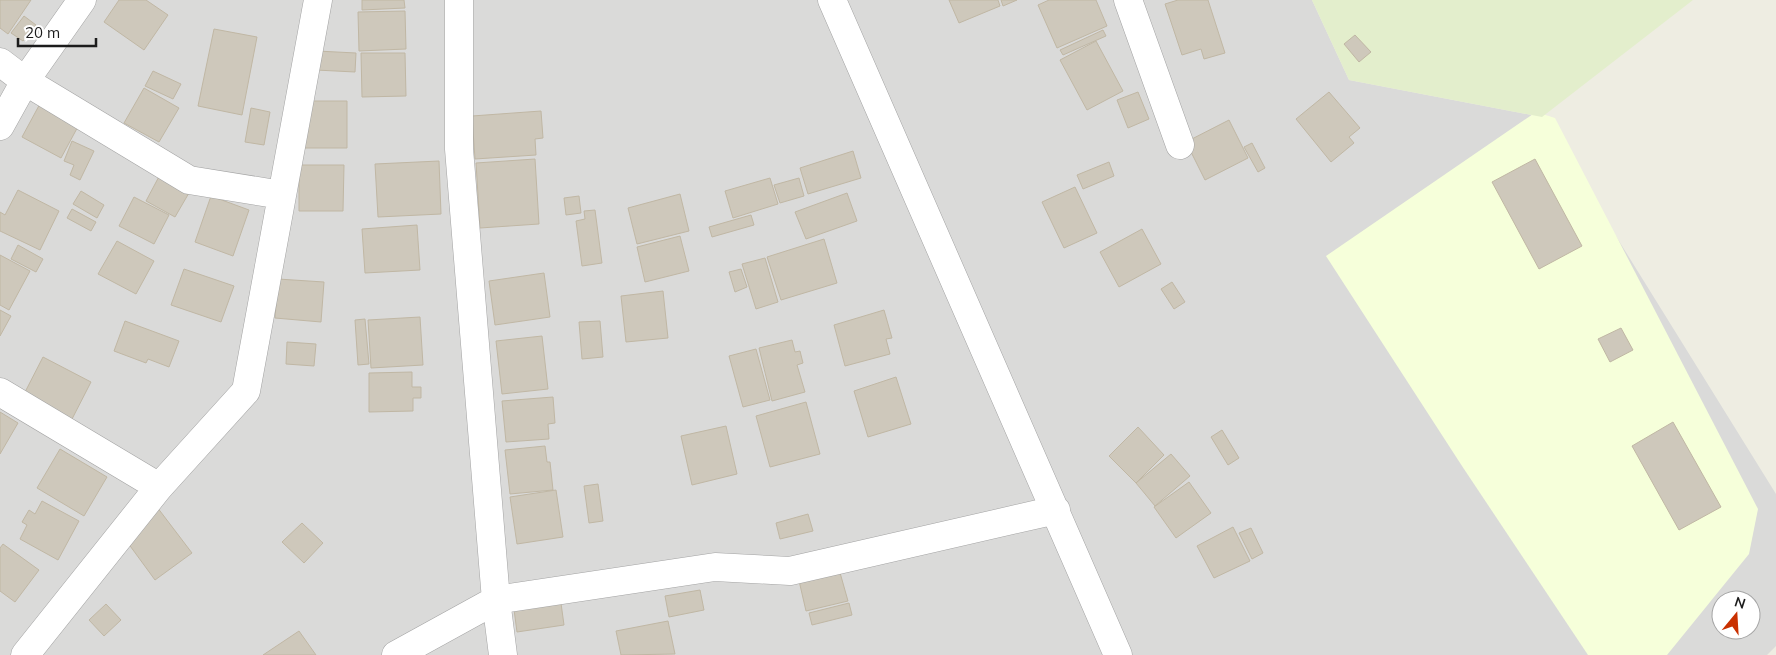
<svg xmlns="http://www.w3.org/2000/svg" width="1776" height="655" font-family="Mulish,sans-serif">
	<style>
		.residential { fill: #dadad9; fill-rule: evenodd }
		.education { fill: #f6ffda }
		.farmland { fill: #e3eecc }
		.building { fill: #cec8bb; stroke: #c0b7a4 }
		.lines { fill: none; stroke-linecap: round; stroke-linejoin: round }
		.minor-casing { stroke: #a3a3a3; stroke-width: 29 }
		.minor { stroke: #fff; stroke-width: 28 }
	</style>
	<rect width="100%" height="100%" fill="#eeede2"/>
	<path class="residential" d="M 0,0 L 1312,0 L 1349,80 L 1542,117 L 1776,494 L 1776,646 L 1767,655 L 0,655 ZM 1721,600 L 1751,600 L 1751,630 L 1721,630 Z"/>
	<path class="education" d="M 1536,112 L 1555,118 L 1758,509 L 1749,554 L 1667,655 L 1588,655 L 1462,466 L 1326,256 Z"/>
	<path class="farmland" d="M 1312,0 L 1693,0 L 1542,117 L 1349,80 Z"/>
	<path class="building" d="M 0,0 L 31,0 L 8,34 L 0,28 Z
		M 119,0 L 146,0 L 168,15 L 144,50 L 104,22 Z
		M 362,0 L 404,0 L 405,8 L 362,10 Z
		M 949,0 L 998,0 L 1000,6 L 959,23 Z
		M 1001,0 L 1017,0 L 1003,6 Z
		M 1049,0 L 1096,0 L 1107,26 L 1057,48 L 1038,5 Z
		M 1178,0 L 1208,0 L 1225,53 L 1204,59 L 1201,49 L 1182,55 L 1165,4 Z
		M 405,11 L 406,49 L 359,51 L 358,12 Z
		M 24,16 L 36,25 L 23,41 L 11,33 Z
		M 214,29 L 257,37 L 242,115 L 198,106 Z
		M 1103,30 L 1106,36 L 1063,55 L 1060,50 Z
		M 1355,35 L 1371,52 L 1359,62 L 1344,44 Z
		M 1096,41 L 1123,91 L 1087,110 L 1060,60 Z
		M 317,51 L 356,53 L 355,72 L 316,70 Z
		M 361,53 L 405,53 L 406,96 L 362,97 Z
		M 153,71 L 181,84 L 173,99 L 145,86 Z
		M 144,88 L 179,108 L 159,142 L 124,123 Z
		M 1138,92 L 1149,119 L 1128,128 L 1117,100 Z
		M 1329,92 L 1360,128 L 1349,137 L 1354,143 L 1331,162 L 1296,119 Z
		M 42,100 L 81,121 L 61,158 L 22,137 Z
		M 303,101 L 347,101 L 347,148 L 304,148 Z
		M 251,108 L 270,112 L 264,145 L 245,142 Z
		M 541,111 L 543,138 L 535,139 L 536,155 L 475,159 L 472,116 Z
		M 1229,120 L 1248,158 L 1205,180 L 1186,142 Z
		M 72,141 L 94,151 L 80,180 L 70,175 L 74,165 L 64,161 Z
		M 1252,143 L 1265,168 L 1258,172 L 1244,147 Z
		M 853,151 L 861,178 L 808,194 L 800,168 Z
		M 535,159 L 539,224 L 480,228 L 476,163 Z
		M 1535,159 L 1582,246 L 1539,269 L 1492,182 Z
		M 439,161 L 441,214 L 378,217 L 375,164 Z
		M 1109,162 L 1114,176 L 1083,189 L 1077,175 Z
		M 299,165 L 344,165 L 343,211 L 299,211 Z
		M 163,169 L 193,186 L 175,217 L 146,201 Z
		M 770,178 L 778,204 L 733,218 L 725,191 Z
		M 799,178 L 804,196 L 780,203 L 774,185 Z
		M 1075,187 L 1097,233 L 1064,248 L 1042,202 Z
		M 18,190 L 59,211 L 40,250 L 0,231 L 0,212 L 5,215 Z
		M 81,191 L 104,205 L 97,218 L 73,204 Z
		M 847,193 L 857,221 L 806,239 L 795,212 Z
		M 680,194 L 689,231 L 637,244 L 628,208 Z
		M 211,196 L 249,210 L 233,256 L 195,242 Z
		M 579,196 L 581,213 L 566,215 L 564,198 Z
		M 134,197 L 169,215 L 154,244 L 119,226 Z
		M 72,209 L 96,222 L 91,231 L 67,218 Z
		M 595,210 L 602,263 L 582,266 L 576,221 L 585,219 L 584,211 Z
		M 751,215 L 754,225 L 712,237 L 709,227 Z
		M 417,225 L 420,270 L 365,273 L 362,229 Z
		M 1142,229 L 1161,264 L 1119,287 L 1100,252 Z
		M 680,236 L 689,271 L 645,282 L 637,247 Z
		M 824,239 L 837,283 L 781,300 L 767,257 Z
		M 117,241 L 154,261 L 136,294 L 98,274 Z
		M 18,245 L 43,259 L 36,272 L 11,259 Z
		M 0,255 L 30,271 L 9,310 L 0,305 Z
		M 765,258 L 778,302 L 756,309 L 742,264 Z
		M 184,269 L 234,286 L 221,322 L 171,305 Z
		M 741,269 L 747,287 L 735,292 L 729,272 Z
		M 544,273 L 550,317 L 495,325 L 489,281 Z
		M 278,279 L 324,282 L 321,322 L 275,318 Z
		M 1172,282 L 1185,302 L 1174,309 L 1161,289 Z
		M 663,291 L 668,338 L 626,342 L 621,296 Z
		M 0,310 L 11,316 L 0,336 Z
		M 884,310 L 892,338 L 886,339 L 890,354 L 845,366 L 834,325 Z
		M 420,317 L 423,365 L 371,368 L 368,320 Z
		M 365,319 L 369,364 L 358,365 L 355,320 Z
		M 125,321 L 179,341 L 169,367 L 148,359 L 146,363 L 114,351 Z
		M 600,321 L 603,357 L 582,359 L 579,322 Z
		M 1621,328 L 1633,350 L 1610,362 L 1598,339 Z
		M 542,336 L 548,389 L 502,394 L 496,341 Z
		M 792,340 L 795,352 L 800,351 L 803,363 L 797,365 L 805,392 L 772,401 L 759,348 Z
		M 287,342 L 316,344 L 314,366 L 286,364 Z
		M 756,349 L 770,400 L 743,407 L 729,356 Z
		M 43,357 L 91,382 L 71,421 L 23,396 Z
		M 412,372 L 412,387 L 421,387 L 421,398 L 413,398 L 413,411 L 369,412 L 369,373 Z
		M 896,377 L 911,424 L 868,437 L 854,391 Z
		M 553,397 L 555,423 L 548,424 L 549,439 L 506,442 L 502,401 Z
		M 806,402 L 820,454 L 770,467 L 756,416 Z
		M 0,412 L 18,423 L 0,454 Z
		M 1673,422 L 1721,507 L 1679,530 L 1632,446 Z
		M 726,426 L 737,474 L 692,485 L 681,436 Z
		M 1138,427 L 1164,455 L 1136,483 L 1109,456 Z
		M 1222,430 L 1239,458 L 1228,465 L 1211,437 Z
		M 545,446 L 547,462 L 550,462 L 553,490 L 510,494 L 505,450 Z
		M 60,449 L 107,477 L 84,516 L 37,488 Z
		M 1171,454 L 1190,476 L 1155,506 L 1136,483 Z
		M 1189,482 L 1211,513 L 1176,538 L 1154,507 Z
		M 598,484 L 603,521 L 589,523 L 584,486 Z
		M 556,490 L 563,537 L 517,544 L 510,497 Z
		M 42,501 L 79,521 L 58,560 L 20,539 L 27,525 L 22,522 L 29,510 L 35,514 Z
		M 157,507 L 192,553 L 155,580 L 125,539 Z
		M 808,514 L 813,531 L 780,539 L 776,523 Z
		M 302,523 L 323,543 L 304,563 L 282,542 Z
		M 1233,527 L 1250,561 L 1214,578 L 1197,546 Z
		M 1251,528 L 1263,553 L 1252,559 L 1239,533 Z
		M 3,544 L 39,570 L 15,602 L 0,591 L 0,548 Z
		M 837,562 L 848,601 L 806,611 L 797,572 Z
		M 700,590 L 704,610 L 669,617 L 665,596 Z
		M 560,596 L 564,625 L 517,632 L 513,602 Z
		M 849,603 L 852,615 L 812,625 L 809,613 Z
		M 106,604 L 121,620 L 104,636 L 89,620 Z
		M 668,621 L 675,654 L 621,655 L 616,631 Z
		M 299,631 L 316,655 L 263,655 Z"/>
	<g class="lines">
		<g class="minor-casing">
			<path id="minor" d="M 459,0 L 459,149 L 496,600 L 503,655
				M 832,0 L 1118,655
				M 1128,0 L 1180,145
				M 0,62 L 25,81 L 189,180 L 282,195
				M 0,126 L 25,81 L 82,0
				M 0,392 L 159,487
				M 25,655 L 159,487 L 246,391 L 318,0
				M 396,655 L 496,600 L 715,567 L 790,571 L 1056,510"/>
		</g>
		<use href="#minor" class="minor"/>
	</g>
	<g transform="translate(1736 615) rotate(18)"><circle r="24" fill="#ffffff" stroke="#a4a4a4"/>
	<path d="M0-4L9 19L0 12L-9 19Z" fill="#c93000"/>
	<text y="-8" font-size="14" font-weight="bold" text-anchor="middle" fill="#1c1c1c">N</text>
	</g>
	<path d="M18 38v8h78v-8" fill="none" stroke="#1c1c1c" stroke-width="2.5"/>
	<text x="25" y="38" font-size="15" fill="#1c1c1c" stroke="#ffffff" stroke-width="4" paint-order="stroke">20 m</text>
</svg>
